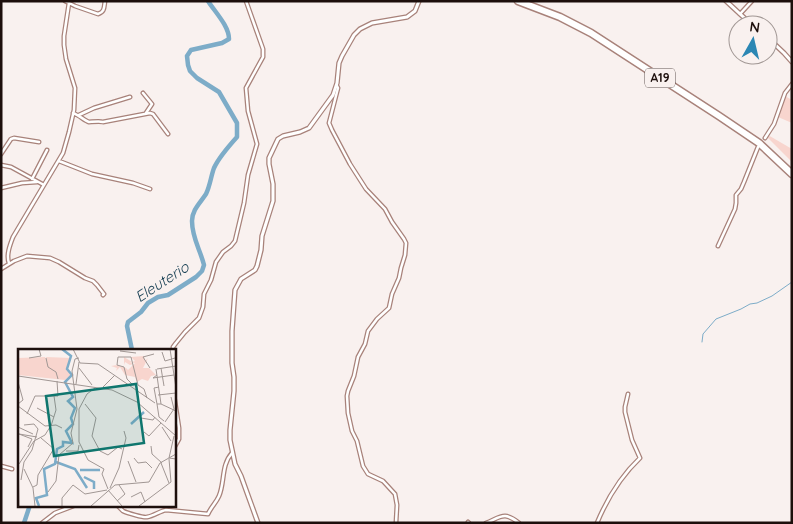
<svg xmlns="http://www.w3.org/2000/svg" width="793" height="524" font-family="Quicksand,sans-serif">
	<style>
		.green { fill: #f8d5ce }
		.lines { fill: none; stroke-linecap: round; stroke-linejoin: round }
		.stream { stroke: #7dacc8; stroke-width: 1 }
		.river { stroke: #7dacc8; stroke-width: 4.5 }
		.minor-casing { stroke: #a8827a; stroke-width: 5 }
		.tertiary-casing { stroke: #a8827a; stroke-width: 5.5 }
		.motorway-casing { stroke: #a8827a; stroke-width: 9 }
		.minor { stroke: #fff; stroke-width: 2.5 }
		.tertiary { stroke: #fff; stroke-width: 3 }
		.motorway { stroke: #fff; stroke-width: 6 }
		.labels { text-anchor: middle; stroke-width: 4; stroke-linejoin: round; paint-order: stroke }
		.shield { fill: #f9f1ef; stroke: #5f5350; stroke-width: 1 }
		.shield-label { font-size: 12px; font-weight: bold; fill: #1d0f0c }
		.water-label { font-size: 15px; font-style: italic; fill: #163e52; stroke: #f9f1ef }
		.inset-river { fill: none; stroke: #7dacc8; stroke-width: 2.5 }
		.inset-road { fill: none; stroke: #a19794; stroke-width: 1 }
		.view { fill: #0f766e; fill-opacity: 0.15; stroke: #0f766e; stroke-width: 2.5 }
		.inset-edge { fill: none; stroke: #1d0f0c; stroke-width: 2.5 }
	</style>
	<rect width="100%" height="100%" fill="#f9f1ef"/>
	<path class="green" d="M 785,96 L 792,100 L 792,123 L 778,117 L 780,114 L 779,113 Z
		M 768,135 L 792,149 L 791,161 L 768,138 L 766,139 Z"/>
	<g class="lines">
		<path class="stream" d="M 702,342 L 703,334 L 716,319 L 741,309 L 750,304 L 757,303 L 772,296 L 792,282"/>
		<path class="river" d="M 132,350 L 127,326 L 128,322 L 141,312 L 148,303 L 158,297 L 168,295 L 196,277 L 202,271 L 204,265 C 200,249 192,238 192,221 C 192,210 200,203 206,194 C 210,186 211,176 214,168 C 219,157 228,147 237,137 L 237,123 L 219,92 L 197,78 L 190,71 L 188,65 L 187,56 L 191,50 L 222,43 L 229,39 C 229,26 215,12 208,1
			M 24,523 L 30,505"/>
		<g class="minor-casing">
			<path id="minor" d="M 65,1 L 75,6 L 98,14 C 105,12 104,7 105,1
				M 740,14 L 752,1
				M 337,86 L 338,88 L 329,123 L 332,130 L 350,164 L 366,189 L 385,209 L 392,222 L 404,239 L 406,243 L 405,255 L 401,268 L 399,278 L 392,294 L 389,308 L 377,319 L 368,331 L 365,344 L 358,357 L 354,376 L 348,391 L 347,396 L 348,413 L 352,431 L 357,441 L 363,466 L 368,474 L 383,481 L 395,494 L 397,505 L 396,523
				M 143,93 L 152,104 L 146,113
				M 73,113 C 79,115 85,121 89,122 C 91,122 100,121 103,122 L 150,113 L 153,114 L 168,134
				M 79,115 L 94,108 L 130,97
				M 765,138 L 774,124 L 785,93 L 792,84
				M 1,154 L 11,139 L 14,138 L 39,142
				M 59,161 L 92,174 L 133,183 L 150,189
				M 1,165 L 11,167 L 44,185
				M 32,179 L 47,150
				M 1,188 L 22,183 L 37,182
				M 718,246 L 735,209 L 736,203 L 736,195 L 741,189 L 744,182 L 758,147
				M 9,263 C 6,255 10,245 13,237 L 63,153 L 69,132 L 74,110 L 75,88 L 66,59 L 64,45 L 64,36 L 69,3
				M 1,269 L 14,261 L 27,256 L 50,258 L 59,262 L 85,278 L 93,281 L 97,285 L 104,294 L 103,295
				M 173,350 L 173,347 L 176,343 L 185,332 L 199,318 L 203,307 L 204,294 L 211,280 L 216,262 L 223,252 L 231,246 L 235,241 L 244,203 L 248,175 L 257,144 L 248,111 L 246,88 L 263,57 L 263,49 L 246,1
				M 174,395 L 179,428 L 179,439 L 174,448
				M 1,466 L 12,469
				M 117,505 C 119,507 121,509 123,511 C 127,513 144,518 147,517 C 154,516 160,511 166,510 L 208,514 C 211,507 216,503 219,496 C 225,482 221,465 232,453
				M 468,522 L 469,523
				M 42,523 L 55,513 L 76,505
				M 486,523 C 501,517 504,511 519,523
				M 597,523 C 607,499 621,476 640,458 L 632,440 L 625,412 L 625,407 L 628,394"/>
		</g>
		<g class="tertiary-casing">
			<path id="tertiary" d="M 726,1 L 752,25
				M 768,38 L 784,53 L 792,62
				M 258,523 L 241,476 L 235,464 L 230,440 L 230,430 L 234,391 L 234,377 L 232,363 L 232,331 L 235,290 L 241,279 L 255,270 L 257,266 L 261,250 L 262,236 L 273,201 L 273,184 L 269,164 L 269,158 L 278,139 L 283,136 L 300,132 L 309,128 L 333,95 L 337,83 L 339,63 L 342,56 L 354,35 L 360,29 L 372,23 L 407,17 L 415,11 L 419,1"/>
		</g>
		<g class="motorway-casing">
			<path id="motorway" d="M 518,1 L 560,17 L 591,33 L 719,116 L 759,143 L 792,174"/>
		</g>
		<use href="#minor" class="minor"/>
		<use href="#tertiary" class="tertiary"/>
		<use href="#motorway" class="motorway"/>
	</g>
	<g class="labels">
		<rect class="shield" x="645" y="68.5" width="30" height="19" rx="4"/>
		<g class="shield-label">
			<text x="660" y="82">A19</text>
		</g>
		<g class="water-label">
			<text transform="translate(162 282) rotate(-33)" y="5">Eleuterio</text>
		</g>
	</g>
	<g transform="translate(18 349)">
		<rect width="158" height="158" fill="#f9f1ef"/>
		<path d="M 126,7 L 127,12 L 130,9 L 125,19 L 131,19 L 138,26 L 133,27 L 130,32 L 124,30 L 119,33 L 117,28 L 107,26 L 102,18 L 98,22 L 99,19 L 93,17 L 99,16 L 108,19 L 110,21 L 117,14 L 112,13 L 115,15 L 112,16 L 107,13 L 106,16 L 106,8 L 114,13 L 117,12 L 113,8 ZM 27,8 L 29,12 L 28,8 L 53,9 L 49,21 L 53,26 L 47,31 L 0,26 L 0,9 Z" fill="#f8d5ce"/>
		<path class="inset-river" d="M 113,75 L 126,63M 38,113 L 57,120 L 69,139M 62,121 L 82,121M 66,128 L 76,133 L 76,140M 21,157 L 18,149 L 29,146 L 26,120 L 37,115 L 39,100 L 45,97 L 45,93 L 54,94 L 48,82 L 55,75 L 53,69 L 57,59 L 50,52 L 55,48 L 47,33 L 54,26 L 49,20 L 53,7 L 44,0"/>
		<path class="inset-road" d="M 55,0 L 62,14 L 80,15 L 137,54M 152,0 L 158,39M 102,2 L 118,4M 144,3 L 147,12 L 157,9M 11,9 L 23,7 L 21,0M 28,9 L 30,18 L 38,23 L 40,30M 61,19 L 74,36M 132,19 L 125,8 L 136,5M 143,19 L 146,37M 138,20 L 143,55 L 139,55 L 136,39 L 141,38M 139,20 L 158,17M 139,26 L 135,29 L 156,26M 0,27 L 94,41 L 119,53 L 158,87M 0,33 L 5,51 L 0,55M 58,35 L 61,13M 112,37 L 114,35 L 109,30 L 106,18 L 99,16 L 100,8 L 113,8 L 120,36 L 126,40 L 129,49M 85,38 L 97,26M 77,39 L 69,45 L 61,60 L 61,93 L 70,111 L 86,120 L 84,125 L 90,140M 140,46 L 158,44M 67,55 L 78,69 L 74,87 L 82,102 L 90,106 L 100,98 L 104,100M 139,55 L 141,68 L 146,72M 143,55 L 158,62M 0,57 L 27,77 L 38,76 L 44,79M 19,59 L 36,68M 9,65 L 17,47 L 40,47 L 39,32M 123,69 L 135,71 L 137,68M 147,73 L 156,60 L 153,48M 33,77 L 38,61 L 36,47M 0,78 L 15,85M 144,78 L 153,92M 126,83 L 131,87 L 143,74M 1,85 L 14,90 L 10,98M 1,85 L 19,88M 156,87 L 151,109 L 158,110M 23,89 L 36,100M 133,97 L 134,105 L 144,114M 48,102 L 60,102 L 61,96M 0,105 L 1,157M 116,109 L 120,114 L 128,113 L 134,119M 110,112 L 118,133M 143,114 L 151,134M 1,115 L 16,92 L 27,86 L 32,78M 6,120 L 15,139 L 17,157M 3,131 L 6,113 L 14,101 L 20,80 L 16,75 L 6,76M 15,138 L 19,136 L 20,126 L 35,101M 92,139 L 101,119 L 108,89 L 106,82M 90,141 L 104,157M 30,143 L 38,132 L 41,106 L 55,94 L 53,84 L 59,60 L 54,22 L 57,10 L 61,9M 113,148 L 123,143 L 127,153M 99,152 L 107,145 L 101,136M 44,157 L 44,149 L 55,136 L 67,145 L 89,141M 73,157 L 97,136 L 131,133 L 142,114 L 158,105M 121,157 L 153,133 L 151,110"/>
		<path class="view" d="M 118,35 L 126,94 L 36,107 L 28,47 Z"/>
		<rect width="158" height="158" class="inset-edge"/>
	</g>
	<rect width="793" height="524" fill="none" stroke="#1d0f0c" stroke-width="5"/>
	<g transform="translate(753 40) rotate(8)"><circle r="24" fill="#f9f1ef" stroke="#a19794"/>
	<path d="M0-4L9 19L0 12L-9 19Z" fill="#2b87b4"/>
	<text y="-8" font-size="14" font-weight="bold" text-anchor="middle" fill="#1d0f0c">N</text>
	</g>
</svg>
